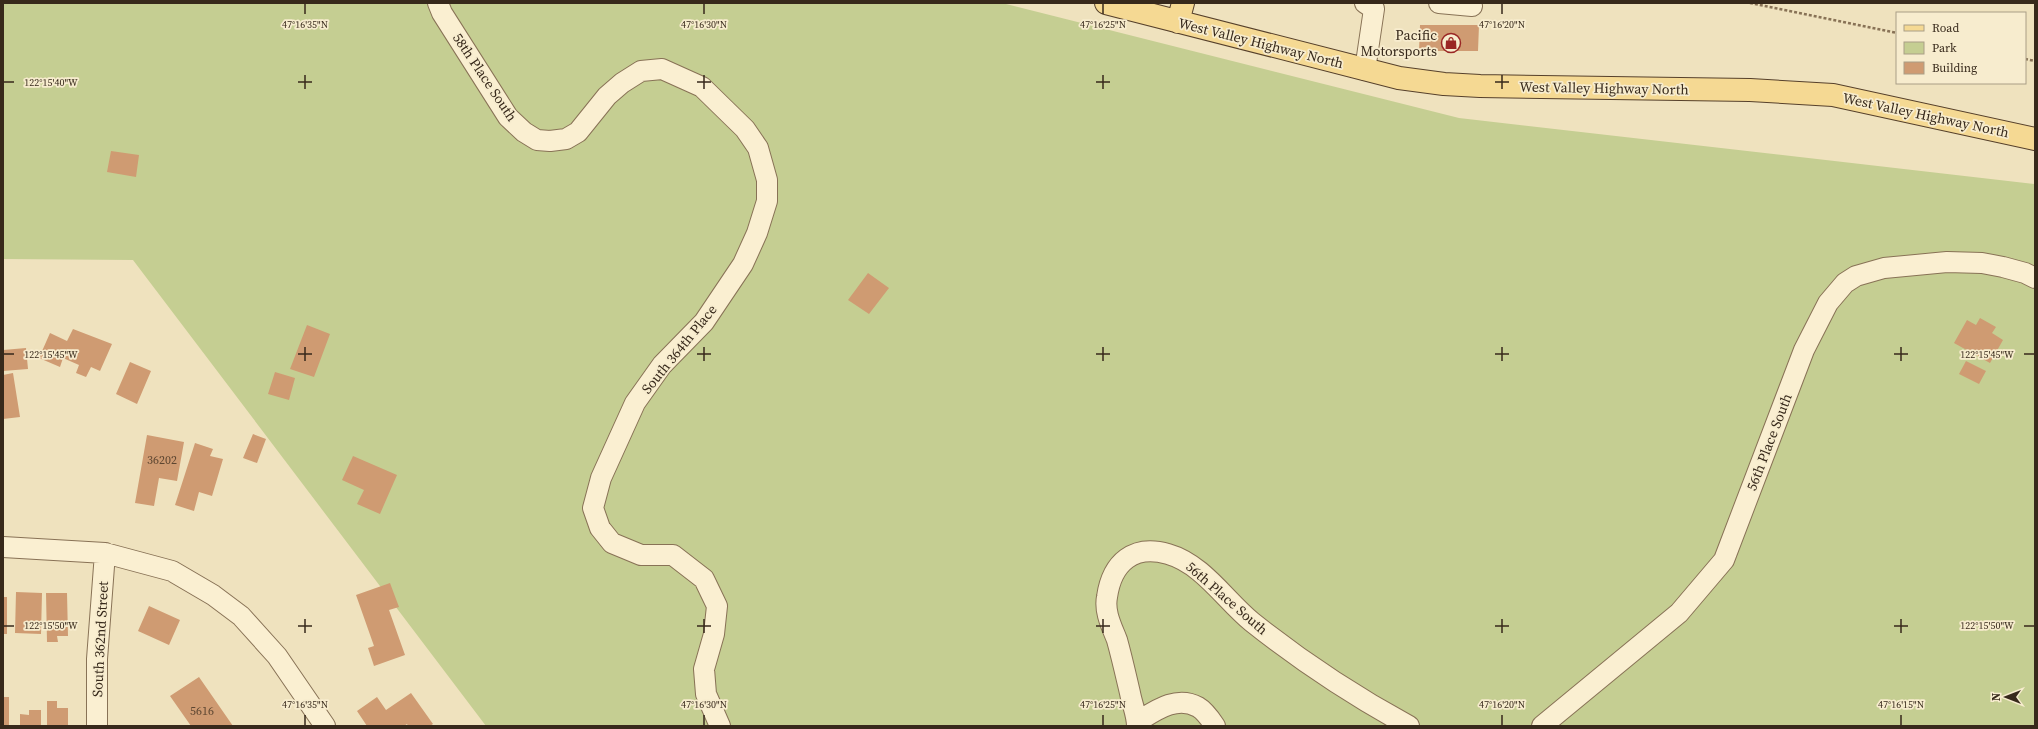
<svg xmlns="http://www.w3.org/2000/svg" width="2038" height="729" font-family="'Source Serif 4',serif">
	<style>
		.green { fill: #c5ce92 }
		.building { fill: #cf9b72 }
		.lines { fill: none; stroke-linecap: round; stroke-linejoin: round }
		.minor-casing { stroke: #887256; stroke-width: 22 }
		.major-casing { stroke: #56402b; stroke-width: 24 }
		.path { stroke: #887256; stroke-width: 2.5; stroke-dasharray: 3 2; stroke-linecap: butt }
		.minor { stroke: #faefd1; stroke-width: 20 }
		.major { stroke: #f5d993; stroke-width: 22 }
		.ticks { fill: none; stroke: #37291b; stroke-width: 1.5 }
		.labels { text-anchor: middle; stroke-width: 3.5; stroke-linejoin: round; paint-order: stroke }
		.number-label { font-size: 12px; fill: #5d4631 }
		.poi-label { font-size: 14px; fill: #37291b; stroke: #f7ecce; text-anchor: end }
		.street-label { font-size: 14px; fill: #37291b; stroke: #f7ecce }
		.ticks-label { font-size: 10px; text-anchor: middle; fill: #37291b; stroke: #f7ecce; stroke-width: 3.5; stroke-linejoin: round; paint-order: stroke }
	</style>
	<rect width="100%" height="100%" fill="#efe2be"/>
	<path class="green" d="M 3,3 L 1002,3 L 1459,118 L 2035,184 L 2035,726 L 486,726 L 133,260 L 3,259 Z"/>
	<path class="building" d="M 1420,25 L 1479,25 L 1478,51 L 1419,51 Z
		M 111,151 L 139,155 L 136,177 L 107,172 Z
		M 868,273 L 889,288 L 869,314 L 848,300 Z
		M 1980,318 L 1996,327 L 1992,333 L 2003,340 L 1990,363 L 1954,343 L 1967,320 L 1976,325 Z
		M 307,325 L 330,334 L 314,377 L 290,369 Z
		M 73,329 L 112,344 L 100,371 L 91,367 L 86,377 L 76,373 L 79,365 L 63,358 L 60,367 L 39,358 L 50,333 L 67,341 Z
		M 26,348 L 28,369 L 3,371 L 3,350 Z
		M 1966,361 L 1986,371 L 1979,384 L 1959,374 Z
		M 130,362 L 151,371 L 137,404 L 116,394 Z
		M 275,372 L 295,378 L 289,400 L 268,394 Z
		M 13,373 L 20,417 L 3,419 L 3,375 Z
		M 253,434 L 266,439 L 257,463 L 243,458 Z
		M 147,435 L 184,442 L 177,481 L 159,478 L 154,506 L 135,503 Z
		M 195,443 L 213,449 L 210,456 L 223,459 L 212,496 L 199,492 L 194,511 L 175,505 Z
		M 353,456 L 397,475 L 380,514 L 357,504 L 364,490 L 342,480 Z
		M 390,583 L 399,607 L 389,610 L 405,655 L 374,666 L 368,648 L 374,646 L 356,595 Z
		M 16,592 L 42,593 L 41,634 L 15,633 Z
		M 46,593 L 67,593 L 68,636 L 57,636 L 58,642 L 47,642 Z
		M 3,597 L 7,597 L 7,634 L 3,634 Z
		M 149,606 L 180,620 L 169,645 L 138,631 Z
		M 199,677 L 233,726 L 191,726 L 170,696 Z
		M 411,693 L 433,724 L 430,726 L 408,726 L 407,724 L 404,726 L 367,726 L 357,711 L 377,697 L 386,710 Z
		M 3,697 L 9,697 L 9,726 L 3,726 Z
		M 47,701 L 57,701 L 57,708 L 68,708 L 68,726 L 47,726 Z
		M 29,710 L 41,710 L 41,726 L 20,726 L 20,714 L 29,715 Z"/>
	<g class="lines">
		<g class="minor-casing">
			<path id="minor" d="M 438,3 L 442,13 L 508,117 L 524,132 L 537,140 L 550,141 L 566,139 L 578,132 L 607,96 L 622,83 L 641,71 L 662,69 L 702,87 L 745,129 L 758,148 L 767,180 L 767,201 L 757,233 L 743,264 L 704,322 L 662,365 L 635,403 L 601,478 L 593,508 L 600,528 L 612,543 L 641,555 L 673,555 L 704,579 L 717,606 L 714,634 L 704,669 L 706,694 L 720,726
				M 1365,3 L 1374,9 L 1365,70
				M 1439,3 L 1472,6
				M 3,547 L 105,553 L 172,571 L 213,595 L 241,616 L 277,656 L 325,726
				M 1137,722 C 1155,711 1176,695 1198,707 C 1205,711 1211,720 1215,726
				M 97,726 L 97,659 L 105,553
				M 1137,726 C 1137,715 1132,704 1130,693 C 1126,676 1122,658 1117,640 C 1112,627 1104,612 1107,597 C 1112,562 1134,544 1168,554 C 1203,564 1225,600 1252,622 C 1301,661 1354,696 1409,726
				M 1542,726 L 1679,613 L 1724,560 L 1804,350 L 1828,303 L 1845,283 L 1856,276 L 1884,268 L 1947,262 L 1982,263 L 2003,267 L 2025,273 L 2035,278"/>
		</g>
		<g class="major-casing">
			<path id="major" d="M 1106,3 L 1399,78 L 1444,84 L 1480,86 L 1750,90 L 1833,95 L 2035,139
				M 1178,22 L 1183,3"/>
		</g>
		<path class="path" d="M 1750,3 L 1897,33
			M 2025,59 L 2035,61"/>
		<use href="#minor" class="minor"/>
		<use href="#major" class="major"/>
	</g>
	<path class="ticks" d="M 305,4 L 305,14M 704,4 L 704,14M 1103,4 L 1103,14M 1502,4 L 1502,14M 305,75 L 305,89M 704,75 L 704,89M 1103,75 L 1103,89M 1502,75 L 1502,89M 4,82 L 14,82M 298,82 L 312,82M 697,82 L 711,82M 1096,82 L 1110,82M 1495,82 L 1509,82M 305,347 L 305,361M 704,347 L 704,361M 1103,347 L 1103,361M 1502,347 L 1502,361M 1901,347 L 1901,361M 4,354 L 14,354M 298,354 L 312,354M 697,354 L 711,354M 1096,354 L 1110,354M 1495,354 L 1509,354M 1894,354 L 1908,354M 2024,354 L 2034,354M 305,619 L 305,633M 704,619 L 704,633M 1103,619 L 1103,633M 1502,619 L 1502,633M 1901,619 L 1901,633M 4,626 L 14,626M 298,626 L 312,626M 697,626 L 711,626M 1096,626 L 1110,626M 1495,626 L 1509,626M 1894,626 L 1908,626M 2024,626 L 2034,626M 305,715 L 305,725M 704,715 L 704,725M 1103,715 L 1103,725M 1502,715 L 1502,725M 1901,715 L 1901,725"/>
	<defs>
		<g id="shop-ring" transform="scale(1)"><circle r="9.5" fill="#f7ecce" stroke="#9a2624" stroke-width="1.5"/><path d="M-5-2.5h2.3a2.7 3.5 0 0 1 5.4 0H5L5.5 6h-11ZM-1.5-2.5h3a1.5 2.3 0 0 0-3 0Z" fill="#9a2624"/></g>
	</defs>
	<g fill-rule="evenodd">
		<use href="#shop-ring" x="1451" y="43"/>
	</g>
	<g class="labels">
		<g class="number-label">
			<text x="162" y="464">36202</text>
			<text x="202" y="715">5616</text>
		</g>
		<g class="poi-label">
			<text x="1437" y="40">Pacific<tspan x="1437" dy="16">Motorsports</tspan></text>
		</g>
		<g class="street-label">
			<text transform="translate(1261 43) rotate(14)" y="5">West Valley Highway North</text>
			<text transform="translate(485 77) rotate(56)" y="5">58th Place South</text>
			<text transform="translate(1604 88) rotate(1)" y="5">West Valley Highway North</text>
			<text transform="translate(1926 115) rotate(12)" y="5">West Valley Highway North</text>
			<text transform="translate(679 349) rotate(-51)" y="5">South 364th Place</text>
			<text transform="translate(1769 442) rotate(-69)" y="5">56th Place South</text>
			<text transform="translate(1227 598) rotate(41)" y="5">56th Place South</text>
			<text transform="translate(100 639) rotate(-87)" y="5">South 362nd Street</text>
		</g>
	</g>
	<g class="ticks-label">
		<text x="305" y="28">47°16'35"N</text>
		<text x="704" y="28">47°16'30"N</text>
		<text x="1103" y="28">47°16'25"N</text>
		<text x="1502" y="28">47°16'20"N</text>
		<text x="51" y="86">122°15'40"W</text>
		<text x="1987" y="358">122°15'45"W</text>
		<text x="51" y="358">122°15'45"W</text>
		<text x="1987" y="629">122°15'50"W</text>
		<text x="51" y="629">122°15'50"W</text>
		<text x="305" y="708">47°16'35"N</text>
		<text x="704" y="708">47°16'30"N</text>
		<text x="1103" y="708">47°16'25"N</text>
		<text x="1502" y="708">47°16'20"N</text>
		<text x="1901" y="708">47°16'15"N</text>
	</g>
	<rect width="2038" height="729" fill="none" stroke="#37291b" stroke-width="8"/>
	<rect x="1896" y="12" width="130" height="72" fill="#f7ecce" stroke="#aa9e86"/>
	<rect x="1904" y="25" width="20" height="6" fill="#f5d993" stroke="#aa9e86"/>
	<text x="1932" y="32" font-size="12" fill="#37291b">Road</text>
	<rect x="1904" y="42" width="20" height="12" fill="#c5ce92" stroke="#aa9e86"/>
	<text x="1932" y="52" font-size="12" fill="#37291b">Park</text>
	<rect x="1904" y="62" width="20" height="12" fill="#cf9b72" stroke="#aa9e86"/>
	<text x="1932" y="72" font-size="12" fill="#37291b">Building</text>
	<g transform="translate(2006 697) rotate(270)" stroke="#f7ecce" stroke-width="3" paint-order="stroke">
	<path d="M0-3L7 15L0 10L-7 15Z" fill="#37291b"/>
	<text y="-6" font-size="11" font-weight="bold" text-anchor="middle" fill="#37291b">N</text>
	</g>
</svg>
